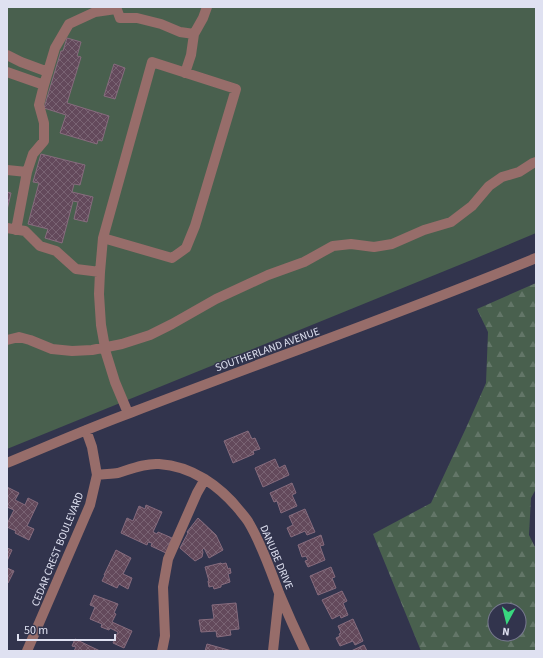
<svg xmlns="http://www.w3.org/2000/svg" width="543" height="658" font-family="'Source Sans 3',sans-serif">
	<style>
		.green { fill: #49604e }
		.forest { fill: url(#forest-firs); fill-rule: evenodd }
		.building { fill: url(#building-cross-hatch); stroke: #876c7e }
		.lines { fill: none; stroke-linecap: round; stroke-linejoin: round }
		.minor { stroke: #976d6a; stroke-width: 10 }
		.labels { text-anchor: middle; stroke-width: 3; stroke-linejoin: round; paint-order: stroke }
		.street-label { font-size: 11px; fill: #dfe1f1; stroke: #32344d }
	</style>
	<defs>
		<pattern id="forest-firs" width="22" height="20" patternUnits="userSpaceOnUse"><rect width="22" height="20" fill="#49604e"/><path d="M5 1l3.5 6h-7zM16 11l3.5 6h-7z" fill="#637668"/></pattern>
		<pattern id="building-cross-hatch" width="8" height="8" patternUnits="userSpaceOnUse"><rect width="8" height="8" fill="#63495b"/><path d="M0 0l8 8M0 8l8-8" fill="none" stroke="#796373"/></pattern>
	</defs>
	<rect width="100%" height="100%" fill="#32344d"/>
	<path class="green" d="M 7,7 L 536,7 L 536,233 L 474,259 L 7,449 Z"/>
	<path class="forest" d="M 536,283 L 536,489 L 531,498 L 529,535 L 536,549 L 536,651 L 421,651 L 373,534 L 431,503 L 466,428 L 486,383 L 488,332 L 477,309 ZM 495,610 L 519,610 L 519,634 L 495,634 Z"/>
	<path class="building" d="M 67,38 L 81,42 L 77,56 L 81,57 L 67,103 L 109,116 L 102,141 L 98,140 L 97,144 L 60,133 L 66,115 L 44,108 L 61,51 L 63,51 Z
		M 114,64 L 125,68 L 115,99 L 104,96 Z
		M 41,154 L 85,165 L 80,185 L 74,184 L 72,192 L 93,197 L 87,222 L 74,219 L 78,202 L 73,201 L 62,243 L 45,238 L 48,229 L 28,224 L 39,183 L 33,182 Z
		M 7,192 L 11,193 L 7,210 Z
		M 248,431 L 252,439 L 255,438 L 260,449 L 253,451 L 254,454 L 233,463 L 224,441 Z
		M 275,459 L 279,468 L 285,465 L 289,475 L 263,487 L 255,468 Z
		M 292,483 L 296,493 L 292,495 L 297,506 L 281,513 L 277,501 L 274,502 L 270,493 Z
		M 7,487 L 19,493 L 15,500 L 25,505 L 28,498 L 38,503 L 27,526 L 34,529 L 29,540 L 15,533 L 16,531 L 7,527 L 7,524 L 14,510 L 7,507 Z
		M 146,505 L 162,512 L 153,532 L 157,534 L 158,532 L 172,538 L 166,553 L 151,546 L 152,543 L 148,542 L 147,545 L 121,533 L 127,518 L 133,521 L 139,506 L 145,509 Z
		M 305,509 L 315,532 L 307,535 L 305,531 L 291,537 L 287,528 L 293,525 L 289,516 Z
		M 198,518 L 216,535 L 223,550 L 209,558 L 204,548 L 202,550 L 203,552 L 202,557 L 195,561 L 180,548 L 188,533 L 187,532 Z
		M 321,535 L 324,545 L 320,546 L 325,560 L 308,567 L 305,561 L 308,560 L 306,556 L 302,557 L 298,545 Z
		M 7,548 L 12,550 L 7,561 Z
		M 116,550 L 131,558 L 123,574 L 132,578 L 128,589 L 119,584 L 117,588 L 102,581 L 105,575 L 104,575 Z
		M 221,563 L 222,564 L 226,563 L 228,569 L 230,568 L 231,573 L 228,574 L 230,582 L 221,585 L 221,587 L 214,589 L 213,586 L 209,587 L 208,581 L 209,581 L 205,567 Z
		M 331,567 L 335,577 L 332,578 L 336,588 L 318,595 L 310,576 Z
		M 7,568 L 14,571 L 8,583 L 7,582 Z
		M 342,591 L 347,601 L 343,603 L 348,615 L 341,618 L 340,615 L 332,619 L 322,600 Z
		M 94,595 L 118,604 L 114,613 L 116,614 L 112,622 L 132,631 L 124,648 L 113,643 L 118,632 L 110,628 L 109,630 L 101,627 L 102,624 L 90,619 L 95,607 L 90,605 Z
		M 236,603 L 239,629 L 230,630 L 231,635 L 217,637 L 216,631 L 201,632 L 199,620 L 214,619 L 212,605 Z
		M 353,619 L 363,641 L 355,645 L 353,641 L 340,646 L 336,638 L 340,636 L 339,634 L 341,633 L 338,626 Z
		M 75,639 L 100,651 L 74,651 L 76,647 L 72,646 Z
		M 207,644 L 232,651 L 205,651 Z
		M 364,645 L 367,651 L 351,651 Z"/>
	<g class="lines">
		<path class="minor" d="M 116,7 L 120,18 L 137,18 L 161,24 L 180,32 L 194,34 L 203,18 L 207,7
			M 7,55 L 21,62 L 48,72
			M 7,72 L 44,85
			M 185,73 L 191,55 L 194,34
			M 7,170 L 27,172 L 16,230
			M 27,172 L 33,154 L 44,141 L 44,123 L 39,105 L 44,85 L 55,48 L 69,24 L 95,12 L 116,9
			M 7,228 L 25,231 L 40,246 L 56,251 L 76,269 L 100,272
			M 103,238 L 172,258 L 186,248 L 195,226 L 236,89 L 152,62 L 103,238 L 100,272 L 99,294 L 101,325 L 106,353 L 115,382 L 128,413
			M 7,340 L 19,337 L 30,340 L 52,349 L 72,351 L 92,350 L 122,344 L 150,335 L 172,324 L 216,299 L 268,275 L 304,262 L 333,246 L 351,244 L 374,247 L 392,244 L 424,230 L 451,222 L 472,206 L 489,186 L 502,177 L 519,172 L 533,163 L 536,162
			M 7,463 C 48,446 89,428 130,413 C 265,361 402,313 536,258
			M 97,475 C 103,474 111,474 118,473 C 131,469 145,463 159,464 C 192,466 220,486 240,511 C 243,515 247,519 249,523 C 262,545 270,569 279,593 C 287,612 296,632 305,651
			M 27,651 L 90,505 L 97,475 L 92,447 L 86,430
			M 162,651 L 165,636 L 163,587 L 168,559 L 197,493 L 205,479
			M 273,651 L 279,595"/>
	</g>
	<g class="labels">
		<g class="street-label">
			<text transform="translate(267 349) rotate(-20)" y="4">SOUTHERLAND AVENUE</text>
			<text transform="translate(57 549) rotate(-68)" y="4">CEDAR CREST BOULEVARD</text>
			<text transform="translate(277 557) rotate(67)" y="4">DANUBE DRIVE</text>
		</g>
	</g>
	<rect width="543" height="658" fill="none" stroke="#dfe1f1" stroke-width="16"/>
	<g transform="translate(507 622) rotate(187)"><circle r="19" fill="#32344d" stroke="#77798f"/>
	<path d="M0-3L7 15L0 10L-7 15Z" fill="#39d87f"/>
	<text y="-6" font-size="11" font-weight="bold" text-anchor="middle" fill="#dfe1f1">N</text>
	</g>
	<path d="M18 634v6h97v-6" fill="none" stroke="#dfe1f1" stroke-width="2"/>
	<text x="24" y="634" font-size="12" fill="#dfe1f1" stroke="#32344d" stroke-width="3" paint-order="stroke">50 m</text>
</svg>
